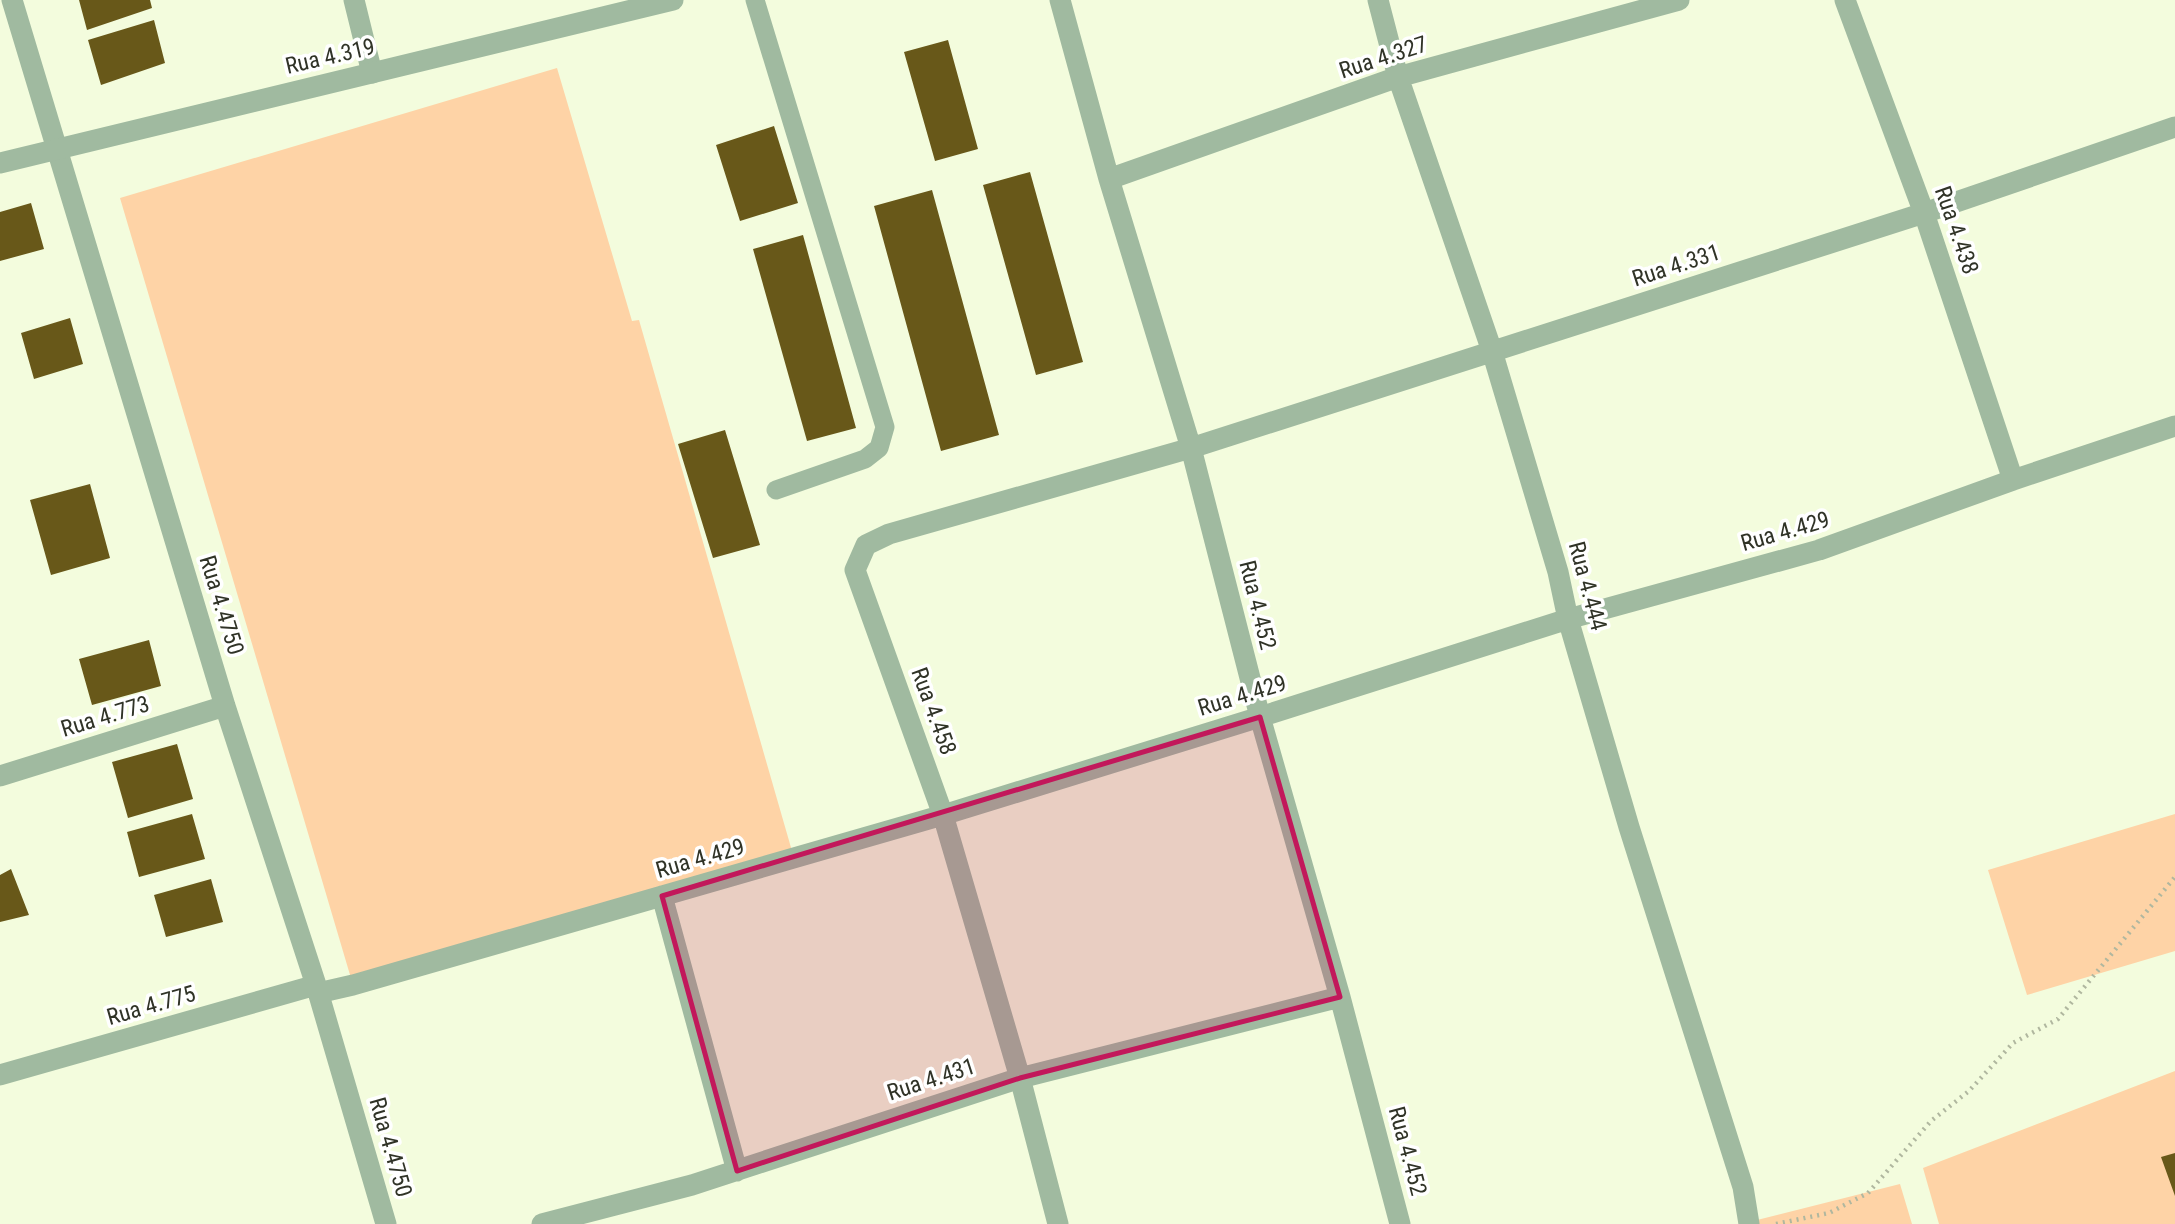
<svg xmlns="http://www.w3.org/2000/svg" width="2175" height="1224" font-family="'Roboto Condensed',sans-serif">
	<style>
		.green { fill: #fed3a6 }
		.building { fill: #685819 }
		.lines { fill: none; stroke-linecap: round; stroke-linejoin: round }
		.path { stroke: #b0b79f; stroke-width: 4.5; stroke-dasharray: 2 5; stroke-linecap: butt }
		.service { stroke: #a0baa0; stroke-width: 19 }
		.minor { stroke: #a0baa0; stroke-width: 21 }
		.tertiary { stroke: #a0baa0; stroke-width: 21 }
		.marked { fill: #c2185b; fill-opacity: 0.2; stroke: #c2185b; stroke-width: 5; stroke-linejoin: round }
		.labels { text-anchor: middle; stroke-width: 7; stroke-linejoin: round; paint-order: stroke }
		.street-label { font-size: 23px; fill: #303327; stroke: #fff }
	</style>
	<rect width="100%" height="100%" fill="#f3fcdd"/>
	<path class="green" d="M 557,68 L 632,321 L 639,320 L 794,858 L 353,985 L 120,198 Z
		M 2175,814 L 2175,951 L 2027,995 L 1988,870 Z
		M 2175,1071 L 2175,1224 L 1939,1224 L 1923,1168 Z
		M 1900,1184 L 1912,1224 L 1741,1224 Z"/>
	<path class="building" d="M 79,0 L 150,0 L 152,8 L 87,30 Z
		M 154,20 L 165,63 L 101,85 L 88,40 Z
		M 948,40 L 978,149 L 935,161 L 904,52 Z
		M 774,126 L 798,203 L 740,221 L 716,145 Z
		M 1030,172 L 1083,362 L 1036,375 L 983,185 Z
		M 932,190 L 999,435 L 941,451 L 874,206 Z
		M 31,203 L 44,249 L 0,261 L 0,212 Z
		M 803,235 L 856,428 L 807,441 L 753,249 Z
		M 70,318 L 83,364 L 34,379 L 21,333 Z
		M 725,430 L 760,545 L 713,558 L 678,444 Z
		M 90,484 L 110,558 L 51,575 L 30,500 Z
		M 149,640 L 161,686 L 92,705 L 79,659 Z
		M 177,744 L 193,799 L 128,818 L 112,762 Z
		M 192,814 L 205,859 L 139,877 L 127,832 Z
		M 11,869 L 29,915 L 0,922 L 0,875 Z
		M 211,879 L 223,922 L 166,937 L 154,895 Z
		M 2175,1153 L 2175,1196 L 2161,1157 Z"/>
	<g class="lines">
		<path class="path" d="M 1776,1224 L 1829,1213 L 1868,1193 L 1931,1121 L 1969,1091 L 2013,1043 L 2058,1019 L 2175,877"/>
		<path class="service" d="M 755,0 L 885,427 L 879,448 L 865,459 L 776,490"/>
		<path class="minor" d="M 12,0 L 225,706 L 316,985 L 386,1224
			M 354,0 L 372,73
			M 1060,0 L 1109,179 L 1191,448 L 1260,717 L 1340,997 L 1400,1224
			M 1378,0 L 1398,77 L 1492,351 L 1558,572 L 1568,619 L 1629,827 L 1743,1187 L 1749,1224
			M 1845,0 L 1924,213 L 2013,480
			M 1109,179 L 1398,77 L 1679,0
			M 0,776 L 225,706
			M 662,896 L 737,1171
			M 318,993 L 353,985 L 943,815 L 1260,717 L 1568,619 L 1819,550 L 2013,480 L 2175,426
			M 0,1075 L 316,985
			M 542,1224 L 692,1185 L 1020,1078 L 1340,997
			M 1058,1224 L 1020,1078 L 943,815 L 855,570 L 866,545 L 889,534 L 1191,448 L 1924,213 L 2175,127"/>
		<path class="tertiary" d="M 0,163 L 673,0"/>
	</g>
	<path class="marked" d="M 1260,717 L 1340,997 L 1020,1078 L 737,1171 L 662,896 Z"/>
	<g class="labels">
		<g class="street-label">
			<text transform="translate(330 56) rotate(-13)" y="8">Rua 4.319</text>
			<text transform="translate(1383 57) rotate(-18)" y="8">Rua 4.327</text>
			<text transform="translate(1957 230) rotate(71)" y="8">Rua 4.438</text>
			<text transform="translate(1676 265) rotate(-18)" y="8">Rua 4.331</text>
			<text transform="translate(1785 531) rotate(-16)" y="8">Rua 4.429</text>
			<text transform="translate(1588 586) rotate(75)" y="8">Rua 4.444</text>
			<text transform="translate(222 605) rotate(73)" y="8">Rua 4.4750</text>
			<text transform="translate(1258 605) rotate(76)" y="8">Rua 4.452</text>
			<text transform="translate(1242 695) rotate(-17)" y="8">Rua 4.429</text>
			<text transform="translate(934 711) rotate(70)" y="8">Rua 4.458</text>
			<text transform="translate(105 716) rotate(-17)" y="8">Rua 4.773</text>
			<text transform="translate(700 858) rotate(-16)" y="8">Rua 4.429</text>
			<text transform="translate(151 1005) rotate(-16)" y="8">Rua 4.775</text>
			<text transform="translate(931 1079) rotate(-18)" y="8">Rua 4.431</text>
			<text transform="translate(391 1147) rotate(74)" y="8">Rua 4.4750</text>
			<text transform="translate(1408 1151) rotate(75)" y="8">Rua 4.452</text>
		</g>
	</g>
</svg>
